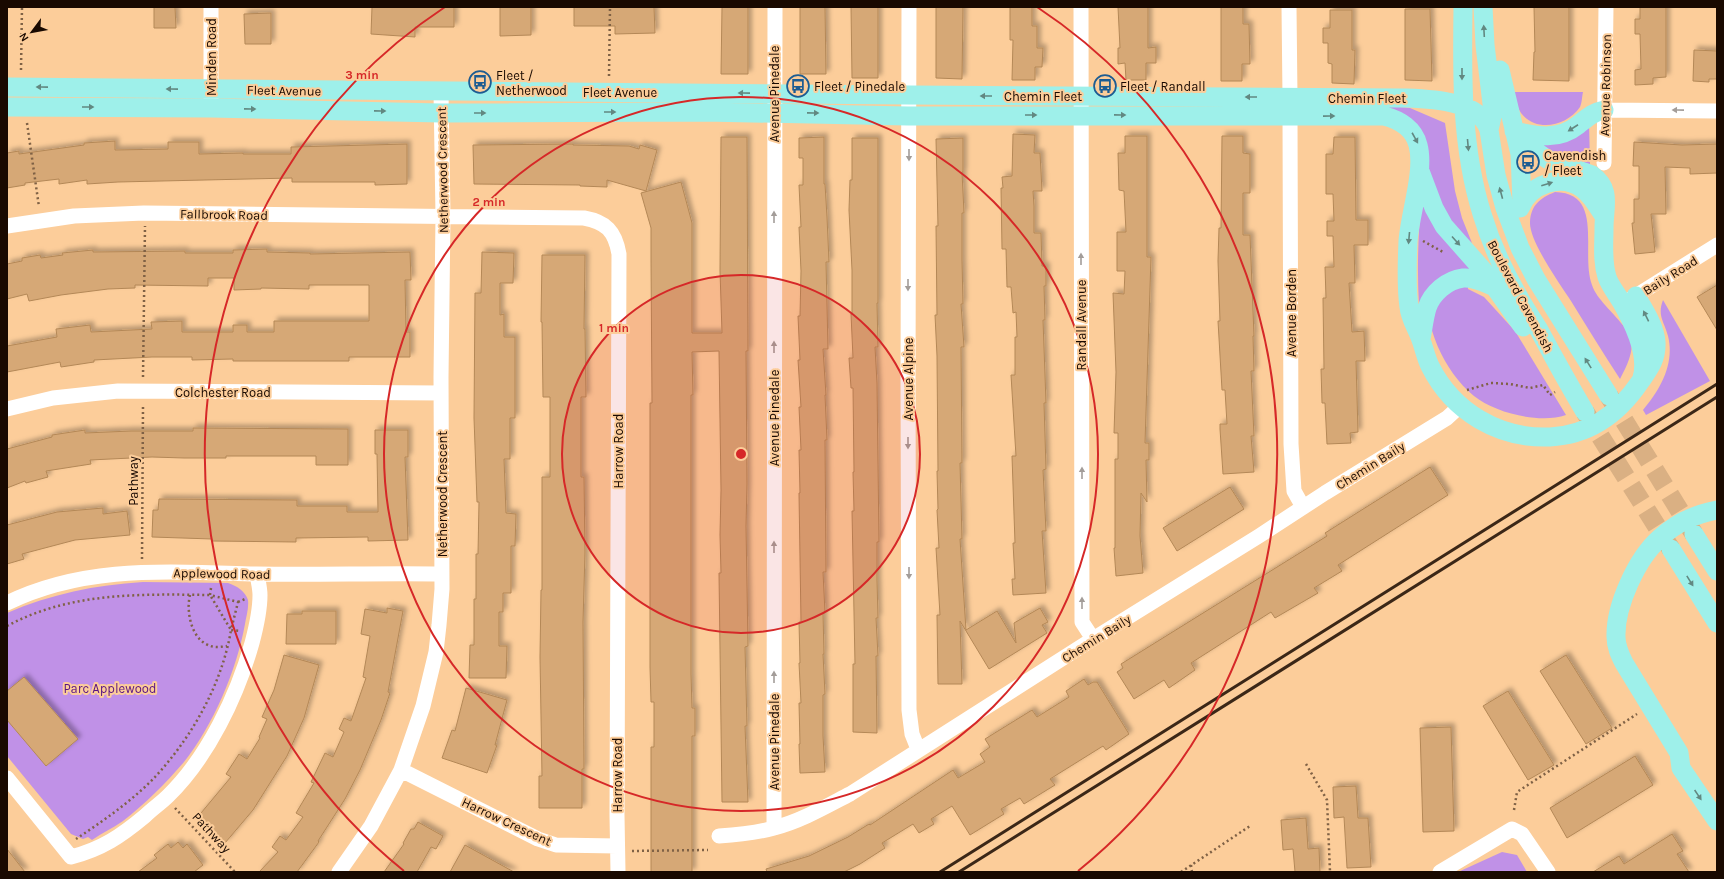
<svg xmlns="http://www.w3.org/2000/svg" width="1724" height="879" font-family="Karla,sans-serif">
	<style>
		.green { fill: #c091e7 }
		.building { fill: #d6a876; stroke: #b48857; filter: url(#shadow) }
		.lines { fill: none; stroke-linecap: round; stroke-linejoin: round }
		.major-tunnel { stroke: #dab083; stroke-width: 19; stroke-dasharray: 19 10; stroke-linecap: butt }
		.path { stroke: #7f6145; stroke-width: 2.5; stroke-dasharray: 2 3; stroke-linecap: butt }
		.minor { stroke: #fff; stroke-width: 15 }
		.major { stroke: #9ef0ea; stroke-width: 19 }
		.rail { stroke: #3b2717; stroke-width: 3 }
		.oneway { fill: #628881 }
		.oneway2 { fill: #a39d99 }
		.ring { fill: none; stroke: #d62828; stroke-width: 2 }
		.labels { text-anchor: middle; stroke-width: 4; stroke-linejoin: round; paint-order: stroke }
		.street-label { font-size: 13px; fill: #190900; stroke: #fccd9a }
		.poi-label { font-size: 13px; fill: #190900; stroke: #fccd9a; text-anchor: start }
		.park-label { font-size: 13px; fill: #591382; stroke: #fccd9a }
		.centre { fill: #d62828; stroke: #fccd9a; stroke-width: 2 }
		.ring-label { font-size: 12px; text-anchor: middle; font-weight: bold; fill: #d62828; stroke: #fccd9a; stroke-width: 4; stroke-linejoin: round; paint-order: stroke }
	</style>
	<defs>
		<filter id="shadow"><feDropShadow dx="3.5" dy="-3.5" stdDeviation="2" flood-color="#0004"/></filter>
	</defs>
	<rect width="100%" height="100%" fill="#fccd9a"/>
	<path class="green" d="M 1513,92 L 1583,92 C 1582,96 1582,103 1580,107 C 1567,126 1536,133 1521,113 C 1517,107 1515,98 1513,92 Z
		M 1390,106 L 1410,108 L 1445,123 L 1455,191 L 1462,218 L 1472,243 L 1450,224 L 1429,173 L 1385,109 Z
		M 1589,122 L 1590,164 C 1564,160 1557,156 1537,141 Z
		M 1555,192 C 1605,193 1580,253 1592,285 C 1594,292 1600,299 1605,305 C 1632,335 1641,340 1620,379 C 1603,353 1587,327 1571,301 C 1560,284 1529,241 1530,222 C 1531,205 1540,198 1555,192 Z
		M 1423,202 L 1472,271 L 1419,305 C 1417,271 1418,238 1421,204 Z
		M 1468,286 L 1468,289 L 1484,297 L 1515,331 L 1566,415 C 1540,424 1495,413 1474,396 C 1458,383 1446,365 1438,347 C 1435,339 1429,326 1431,318 C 1433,309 1440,299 1444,291 Z
		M 1663,300 L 1710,381 L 1646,415 L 1643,410 C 1660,390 1675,364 1668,336 C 1664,321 1657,316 1663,300 Z
		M 143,582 L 228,583 C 237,586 245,591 248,600 C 249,608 246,617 245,624 C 237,669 213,726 184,762 C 166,783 145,804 123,821 C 113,828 102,833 92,840 L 88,837 L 83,839 L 71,834 L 7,756 L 7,613 C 51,594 95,585 143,582 Z
		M 1502,852 L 1517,855 L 1527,872 L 1458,872 Z"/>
	<path class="building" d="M 154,7 L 175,7 L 176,28 L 154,28 Z
		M 372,7 L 454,7 L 454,27 L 415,27 L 415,37 L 371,34 Z
		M 500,7 L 531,7 L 531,35 L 500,36 Z
		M 574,7 L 654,7 L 655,33 L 615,34 L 615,26 L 574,26 Z
		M 722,7 L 748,7 L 748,74 L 721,74 Z
		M 800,7 L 825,7 L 826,74 L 800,74 Z
		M 851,7 L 878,7 L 878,78 L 852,78 Z
		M 936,7 L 963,7 L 962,79 L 936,78 Z
		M 1010,7 L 1032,7 L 1032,26 L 1037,26 L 1037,48 L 1043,48 L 1042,67 L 1035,67 L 1035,80 L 1012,80 L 1013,40 L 1010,40 Z
		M 1118,7 L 1148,7 L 1148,48 L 1156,47 L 1156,63 L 1146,63 L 1146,80 L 1126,80 L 1125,63 L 1118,64 L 1118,48 L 1120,48 Z
		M 1221,7 L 1243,7 L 1243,24 L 1249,24 L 1250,64 L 1242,64 L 1242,81 L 1221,81 Z
		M 1534,7 L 1569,7 L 1569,81 L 1533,80 L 1534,52 L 1535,52 Z
		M 1640,7 L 1666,7 L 1666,77 L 1653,78 L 1653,84 L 1635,85 L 1635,70 L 1641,69 L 1640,34 L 1635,34 L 1635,19 L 1640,19 Z
		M 1405,9 L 1430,9 L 1432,81 L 1405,80 Z
		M 1330,10 L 1352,10 L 1352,50 L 1355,50 L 1354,84 L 1332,83 L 1332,64 L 1328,63 L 1328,43 L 1323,43 L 1323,28 L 1330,28 Z
		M 271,13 L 271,44 L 245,44 L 244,14 Z
		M 1694,50 L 1717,51 L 1717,79 L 1709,79 L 1709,82 L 1693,81 Z
		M 1013,134 L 1035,135 L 1034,153 L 1040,153 L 1042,191 L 1033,191 L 1034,206 L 1034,233 L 1041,233 L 1042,266 L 1046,266 L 1046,286 L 1044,286 L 1045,320 L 1043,320 L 1046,403 L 1044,403 L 1046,469 L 1043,470 L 1046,531 L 1042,531 L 1046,593 L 1013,595 L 1012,579 L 1015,579 L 1013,543 L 1015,543 L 1012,456 L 1016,456 L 1011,375 L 1015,375 L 1015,337 L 1017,337 L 1016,312 L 1013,313 L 1011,287 L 1007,287 L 1006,249 L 1002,249 L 1001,188 L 1003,188 L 1002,177 L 1012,176 Z
		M 1125,136 L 1147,136 L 1147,257 L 1151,257 L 1145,443 L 1149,443 L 1149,460 L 1146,460 L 1147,502 L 1141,493 L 1140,536 L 1143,573 L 1116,576 L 1114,548 L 1115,548 L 1115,459 L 1118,459 L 1118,433 L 1114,433 L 1116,372 L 1113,293 L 1124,294 L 1125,271 L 1117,271 L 1117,232 L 1126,232 L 1124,191 L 1119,190 L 1118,153 L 1125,153 Z
		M 1222,136 L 1243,136 L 1243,153 L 1250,154 L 1250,193 L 1243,193 L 1243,235 L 1250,235 L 1254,336 L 1253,336 L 1254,371 L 1251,371 L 1254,436 L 1251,436 L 1254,472 L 1223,474 L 1220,429 L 1220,424 L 1227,424 L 1225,390 L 1222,390 L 1218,321 L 1220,321 L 1218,261 L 1219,228 L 1221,228 Z
		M 721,137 L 747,137 L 748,351 L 746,351 L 747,484 L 746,526 L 748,646 L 745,647 L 747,726 L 745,726 L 748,802 L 722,802 L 719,573 L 721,573 L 720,535 L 721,490 L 719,351 L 692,352 L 693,395 L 691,395 L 691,674 L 692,708 L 695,708 L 695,736 L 692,736 L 692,872 L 651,872 L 651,747 L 654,747 L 654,702 L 651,702 L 650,667 L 650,403 L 652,403 L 651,260 L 651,228 L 641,193 L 681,182 L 692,223 L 692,333 L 722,333 L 720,271 Z
		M 824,137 L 824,184 L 825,184 L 827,217 L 829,262 L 826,262 L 828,349 L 823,349 L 826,395 L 825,395 L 827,440 L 825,440 L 826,572 L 823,572 L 825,613 L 823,613 L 824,654 L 823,654 L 825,694 L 823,695 L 823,736 L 825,772 L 800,773 L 799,744 L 800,744 L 799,703 L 801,703 L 799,663 L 800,663 L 799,622 L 801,622 L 799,493 L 800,493 L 799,450 L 801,450 L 799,407 L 801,407 L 798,360 L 800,360 L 798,316 L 800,316 L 801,271 L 799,227 L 801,227 L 799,185 L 803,185 L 803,158 L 799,158 L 799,138 Z
		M 1334,137 L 1355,137 L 1356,220 L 1368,220 L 1368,245 L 1354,245 L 1355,283 L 1349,283 L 1352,332 L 1364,331 L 1365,361 L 1356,361 L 1358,432 L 1350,433 L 1351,443 L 1327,444 L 1325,403 L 1322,403 L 1321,369 L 1324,369 L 1323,298 L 1326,298 L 1325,267 L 1334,267 L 1333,236 L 1327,236 L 1327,221 L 1334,221 L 1333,194 L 1326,194 L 1326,154 L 1333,154 Z
		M 852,138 L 878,138 L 878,303 L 877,303 L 878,347 L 875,347 L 877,383 L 879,542 L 877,542 L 877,580 L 878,618 L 876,618 L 878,656 L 876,656 L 877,733 L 853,732 L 853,664 L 855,664 L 852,511 L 854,511 L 853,472 L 854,472 L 853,388 L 851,388 L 849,358 L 853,358 L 851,314 L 852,314 L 852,270 L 849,210 L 850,180 L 852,180 Z
		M 963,138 L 963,172 L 962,172 L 964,213 L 962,213 L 962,260 L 963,304 L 961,304 L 964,347 L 961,347 L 962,463 L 960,463 L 962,539 L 960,539 L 966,630 L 997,611 L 1016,643 L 1014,623 L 1040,608 L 1048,622 L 1042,625 L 1047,633 L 989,669 L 960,621 L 962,684 L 938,684 L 937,615 L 940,615 L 936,548 L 939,548 L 937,510 L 938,509 L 937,471 L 938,471 L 937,356 L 935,315 L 937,315 L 936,226 L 938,226 L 936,139 Z
		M 115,141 L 115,150 L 168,149 L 168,142 L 199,142 L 199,154 L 243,153 L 243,154 L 291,154 L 291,147 L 407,144 L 407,184 L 375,185 L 375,182 L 292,182 L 292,178 L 118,182 L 87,184 L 87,180 L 59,184 L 59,179 L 25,183 L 25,185 L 7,188 L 7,153 L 19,151 L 19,154 L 84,145 L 84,143 Z
		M 1634,142 L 1682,145 L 1717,144 L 1717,173 L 1690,174 L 1690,168 L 1665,167 L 1666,214 L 1651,214 L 1655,252 L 1635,254 L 1632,223 L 1634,223 L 1634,199 L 1639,199 L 1639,166 L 1633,166 Z
		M 573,144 L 573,145 L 629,146 L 639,149 L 640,145 L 657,150 L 646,191 L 607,180 L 607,187 L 580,186 L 580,185 L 474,184 L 473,145 Z
		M 267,249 L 267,252 L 310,253 L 310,254 L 410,252 L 411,280 L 405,280 L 406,332 L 410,332 L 410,357 L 349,357 L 349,361 L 233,361 L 233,359 L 192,360 L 192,357 L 152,357 L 94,360 L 94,362 L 61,367 L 60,362 L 7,372 L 7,346 L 57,337 L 56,329 L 90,325 L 91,332 L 152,329 L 151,322 L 182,321 L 182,332 L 233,332 L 233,325 L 247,325 L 247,332 L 274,332 L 274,321 L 369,321 L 369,285 L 309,285 L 309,289 L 261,288 L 261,289 L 234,290 L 234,278 L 208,278 L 208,286 L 135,285 L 135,288 L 108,289 L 61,295 L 29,301 L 27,294 L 7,299 L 7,264 L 22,261 L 22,258 L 40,255 L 41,258 L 63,255 L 62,253 L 93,250 L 93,252 L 185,251 L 185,253 L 233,253 L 233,250 Z
		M 482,252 L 514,253 L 513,283 L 500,283 L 500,315 L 504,314 L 504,337 L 515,337 L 515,418 L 510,418 L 510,459 L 504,459 L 506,513 L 516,514 L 515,546 L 511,546 L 511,593 L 503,593 L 503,612 L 499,612 L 499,646 L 507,646 L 506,678 L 469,678 L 470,645 L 474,645 L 474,599 L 476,599 L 476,554 L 478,554 L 479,502 L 477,502 L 474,418 L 475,293 L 481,293 Z
		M 542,255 L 585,255 L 584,329 L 585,329 L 586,397 L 581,397 L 581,477 L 584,477 L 585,552 L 583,622 L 584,769 L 582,769 L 582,808 L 539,808 L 539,776 L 542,776 L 540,657 L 541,590 L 542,590 L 542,477 L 550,477 L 550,397 L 543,397 L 542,322 L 541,322 Z
		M 1717,285 L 1717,330 L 1697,297 Z
		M 193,428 L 348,429 L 348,465 L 316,465 L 316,456 L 226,456 L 226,458 L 184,458 L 152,457 L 90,460 L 91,464 L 46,471 L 48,477 L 26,483 L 25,481 L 7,488 L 7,449 L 52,437 L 52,435 L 85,430 L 85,433 L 131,431 L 193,431 Z
		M 375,430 L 408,430 L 408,457 L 405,457 L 408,540 L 368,541 L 368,537 L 296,538 L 296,542 L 212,541 L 212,539 L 152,537 L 153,510 L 158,510 L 159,499 L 297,500 L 297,506 L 347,506 L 347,512 L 378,512 L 377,454 L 375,454 Z
		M 1430,467 L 1448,495 L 1338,565 L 1342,571 L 1314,588 L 1318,593 L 1275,618 L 1271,612 L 1191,663 L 1195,670 L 1169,688 L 1164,680 L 1134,699 L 1117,672 L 1123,668 L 1121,664 L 1327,536 L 1325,533 Z
		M 1230,487 L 1244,509 L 1177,551 L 1163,528 Z
		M 103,508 L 103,514 L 127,511 L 130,535 L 75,540 L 22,554 L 24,559 L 7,564 L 7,525 L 57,512 Z
		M 387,608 L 403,611 L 388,692 L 390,693 L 381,720 L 360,770 L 345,799 L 318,841 L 319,842 L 297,872 L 259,872 L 278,852 L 272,847 L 280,836 L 286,840 L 303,817 L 296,813 L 314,783 L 311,782 L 325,753 L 333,757 L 344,732 L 339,729 L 344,718 L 351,721 L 366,678 L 363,677 L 370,636 L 361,634 L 365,609 L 387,613 Z
		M 302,611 L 336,611 L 336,644 L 286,644 L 287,614 L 302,614 Z
		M 284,655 L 319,665 L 304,718 L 287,756 L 253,810 L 225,843 L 196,819 L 231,777 L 226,774 L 239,754 L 247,759 L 260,738 L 259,737 L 267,719 L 262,717 L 274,690 Z
		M 1566,655 L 1612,728 L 1586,744 L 1540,671 Z
		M 24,677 L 78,739 L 46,766 L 7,720 L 7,691 Z
		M 1084,679 L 1088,685 L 1093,682 L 1097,682 L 1129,734 L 1106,750 L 1103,746 L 1050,779 L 1055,785 L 1024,804 L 1020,798 L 1001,809 L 1004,814 L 970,835 L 952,806 L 931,819 L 934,824 L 919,833 L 913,824 L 882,843 L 885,848 L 860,864 L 844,872 L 767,872 L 766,869 L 809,856 L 848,837 L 869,824 L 870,825 L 953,770 L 958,778 L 985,762 L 980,754 L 990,747 L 985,739 L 1032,710 L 1037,717 L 1069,697 L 1066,691 Z
		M 466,688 L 507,700 L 495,745 L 497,745 L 487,773 L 442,758 L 452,730 L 455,731 Z
		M 1508,691 L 1554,765 L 1528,780 L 1483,706 Z
		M 1451,727 L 1454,831 L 1423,832 L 1420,728 Z
		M 1635,756 L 1653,785 L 1567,838 L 1550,808 Z
		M 1356,786 L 1358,818 L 1368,818 L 1371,867 L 1347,868 L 1344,817 L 1334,818 L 1333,787 Z
		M 1306,818 L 1308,849 L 1319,848 L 1320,872 L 1295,872 L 1293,849 L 1283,850 L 1281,820 Z
		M 418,822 L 443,836 L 436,849 L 431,847 L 417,872 L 384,872 L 404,844 L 403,843 L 411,829 L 414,829 Z
		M 1672,834 L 1683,851 L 1677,854 L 1689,872 L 1593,872 L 1619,856 L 1624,864 Z
		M 178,842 L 183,848 L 187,844 L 203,865 L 194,872 L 138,872 L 157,858 L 154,855 L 168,844 L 171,848 Z
		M 465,845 L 514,872 L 450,872 Z
		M 7,849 L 25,872 L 7,872 Z"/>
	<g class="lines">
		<path class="major-tunnel" d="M 1609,396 L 1694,534
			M 1585,412 L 1671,549"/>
		<path class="path" d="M 21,70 L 22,7
			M 609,76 L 610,7
			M 27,123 L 39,207
			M 1423,241 L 1443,252
			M 143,377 L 145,226
			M 1467,390 L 1491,383 L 1510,384 L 1530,388 L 1543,385 L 1550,395 L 1555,392
			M 142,559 L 143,406
			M 211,588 L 210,595 L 238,602 L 231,630 L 240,631
			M 190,595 C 186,611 191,638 208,645 C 214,648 221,647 227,646
			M 238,602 L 245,599
			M 7,626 C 70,592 141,594 210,595 L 231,630 C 222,684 192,737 155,777 C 132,801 103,821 76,839
			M 1306,764 L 1327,800 L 1330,872
			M 175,808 L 235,872
			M 1514,810 L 1517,792 L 1637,714
			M 632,851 L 708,850
			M 1191,865 L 1192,872
			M 1181,872 L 1250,826"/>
		<path class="minor" d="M 909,7 L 908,383 L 909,710 L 912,734 L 918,749
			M 1081,7 L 1082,622 L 1093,639
			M 1289,7 L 1290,97
			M 211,100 L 211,7
			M 1604,110 L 1717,111
			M 1290,117 L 1291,444 L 1294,491 L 1303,507
			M 1604,163 L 1606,7
			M 7,226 L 74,216 L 144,213 L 584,218 C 606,222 615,231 619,254 L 617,815 L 618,872
			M 1626,302 L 1717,245
			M 7,409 L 53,398 L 118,391 L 441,393
			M 7,603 C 87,564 171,572 257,574 C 318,575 380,573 442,574
			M 401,770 L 538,839 L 556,845 L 617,846
			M 7,778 L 71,857 C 102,849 121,836 145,816 C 152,809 161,803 168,796 C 208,757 237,696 252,643 C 256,628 260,611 260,595 C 260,588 258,581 257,574
			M 774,828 L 775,7
			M 719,836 C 737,835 756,833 774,828 C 801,821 825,807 850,794 L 1093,639 L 1259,536 L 1325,493 L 1447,418 L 1460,406
			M 339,872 L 371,826 L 401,770 L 423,706 L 436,652 L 439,625 L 442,589 L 441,377 L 443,216 L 441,92
			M 1440,872 L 1512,829 L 1522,834 L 1548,872"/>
		<path class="major" d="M 1463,7 C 1462,76 1461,147 1482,214 C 1491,244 1504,272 1520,299 C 1526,310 1533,320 1539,330 C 1554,358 1569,385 1585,412
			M 1483,7 L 1485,45 L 1493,112 L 1489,130 L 1496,175 L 1505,208 L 1520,248 L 1536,279 L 1609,396
			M 1500,70 L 1520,154 L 1522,203
			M 7,87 L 909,95 L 1404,98 C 1430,99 1480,100 1489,130
			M 7,107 L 211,108 L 441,113 L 705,112 L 908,116 L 1384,116 C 1400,120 1414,129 1418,145 C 1425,171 1410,213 1408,241 C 1407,263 1406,286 1409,307 C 1410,319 1417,328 1421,340 C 1424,348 1426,358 1430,366 C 1453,412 1499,439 1550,437 C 1590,435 1619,413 1640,382 C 1649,369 1657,359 1656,342 C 1655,326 1644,310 1636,296
			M 1514,131 L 1534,150 L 1547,159 L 1592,175 C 1612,189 1604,207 1604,228 C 1604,244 1602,261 1607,277 C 1610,286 1617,294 1622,303 C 1634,324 1649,354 1642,378
			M 1514,131 C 1537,136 1558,141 1578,125 C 1587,118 1593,112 1604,110
			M 1420,171 L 1434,208 L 1444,226 L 1482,269 L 1523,327
			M 1520,208 C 1530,184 1561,173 1583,189 C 1592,196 1598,207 1604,216
			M 1421,339 C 1423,329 1424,318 1427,308 C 1432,293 1447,280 1463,278 C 1474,277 1485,283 1495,287
			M 1717,510 C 1696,514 1676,523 1660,538 C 1637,558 1615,606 1616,637 C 1616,647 1620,655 1624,663 L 1679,753 L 1681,768 L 1717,821
			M 1694,534 L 1717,571
			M 1671,549 L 1717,623"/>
		<path class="rail" d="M 940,872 L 1717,384
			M 959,872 L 1717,397"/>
	</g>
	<defs><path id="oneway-solid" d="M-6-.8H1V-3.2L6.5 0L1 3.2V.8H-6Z"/></defs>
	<g class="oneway">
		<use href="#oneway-solid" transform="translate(1484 31) rotate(-93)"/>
		<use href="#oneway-solid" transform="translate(1462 74) rotate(90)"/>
		<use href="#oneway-solid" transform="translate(42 87) rotate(-179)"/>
		<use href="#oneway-solid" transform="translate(172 89) rotate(-179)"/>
		<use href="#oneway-solid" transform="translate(744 93) rotate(-179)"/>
		<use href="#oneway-solid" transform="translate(986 96) rotate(-180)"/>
		<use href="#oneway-solid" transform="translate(1251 97) rotate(-180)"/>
		<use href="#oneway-solid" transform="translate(88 107)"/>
		<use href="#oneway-solid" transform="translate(250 109) rotate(1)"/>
		<use href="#oneway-solid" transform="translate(380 111) rotate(1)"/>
		<use href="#oneway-solid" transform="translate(610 112)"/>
		<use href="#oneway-solid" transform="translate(480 113)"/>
		<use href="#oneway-solid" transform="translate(813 113) rotate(1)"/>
		<use href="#oneway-solid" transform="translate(1031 115)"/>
		<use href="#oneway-solid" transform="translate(1120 115) rotate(1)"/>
		<use href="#oneway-solid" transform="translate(1329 116) rotate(-1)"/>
		<use href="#oneway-solid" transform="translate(1573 128) rotate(147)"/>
		<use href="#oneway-solid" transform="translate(1415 138) rotate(61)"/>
		<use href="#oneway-solid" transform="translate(1468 145) rotate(85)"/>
		<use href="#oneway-solid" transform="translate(1547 184) rotate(-17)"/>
		<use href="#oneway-solid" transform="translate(1501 193) rotate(-105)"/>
		<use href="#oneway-solid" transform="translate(1409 238) rotate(95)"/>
		<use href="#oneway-solid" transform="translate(1456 241) rotate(48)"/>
		<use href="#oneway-solid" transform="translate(1646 316) rotate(-116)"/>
		<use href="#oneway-solid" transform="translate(1588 363) rotate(-122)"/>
		<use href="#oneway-solid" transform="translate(1690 581) rotate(58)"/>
		<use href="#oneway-solid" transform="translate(1698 795) rotate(56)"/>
	</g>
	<g class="oneway2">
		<use href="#oneway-solid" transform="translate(1678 110) rotate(-179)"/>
		<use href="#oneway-solid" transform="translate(909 155) rotate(90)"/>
		<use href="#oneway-solid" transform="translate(774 217) rotate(-90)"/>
		<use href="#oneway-solid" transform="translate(1081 259) rotate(-90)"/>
		<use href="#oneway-solid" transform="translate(908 285) rotate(90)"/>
		<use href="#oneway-solid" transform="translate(774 347) rotate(-90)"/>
		<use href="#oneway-solid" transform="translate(908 443) rotate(90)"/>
		<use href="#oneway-solid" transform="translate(1082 473) rotate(-90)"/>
		<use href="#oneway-solid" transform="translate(774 547) rotate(-90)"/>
		<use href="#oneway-solid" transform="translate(909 573) rotate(90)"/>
		<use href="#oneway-solid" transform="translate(1082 603) rotate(-90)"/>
		<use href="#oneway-solid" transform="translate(774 677) rotate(-90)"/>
	</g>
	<circle cx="741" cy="454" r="179" fill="#d62828" fill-opacity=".12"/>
	<g class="ring">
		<circle cx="741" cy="454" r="179"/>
		<circle cx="741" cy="454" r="357"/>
		<path d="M404 871A536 536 0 0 1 445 7M1037 7A536 536 0 0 1 1078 871"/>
	</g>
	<defs>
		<g id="bus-ring" transform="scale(1.15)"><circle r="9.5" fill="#fccd9a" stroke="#1c5c92" stroke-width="1.5"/><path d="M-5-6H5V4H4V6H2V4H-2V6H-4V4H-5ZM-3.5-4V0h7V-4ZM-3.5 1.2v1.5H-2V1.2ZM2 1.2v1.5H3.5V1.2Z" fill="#1c5c92"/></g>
	</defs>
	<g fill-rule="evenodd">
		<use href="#bus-ring" x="480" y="82"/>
		<use href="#bus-ring" x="798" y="86"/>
		<use href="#bus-ring" x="1105" y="86"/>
		<use href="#bus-ring" x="1528" y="162"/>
	</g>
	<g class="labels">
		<g class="street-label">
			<text transform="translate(211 57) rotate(-90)" y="5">Minden Road</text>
			<text transform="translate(1605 85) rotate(-89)" y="5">Avenue Robinson</text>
			<text transform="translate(284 90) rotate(1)" y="5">Fleet Avenue</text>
			<text x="620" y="97">Fleet Avenue</text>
			<text transform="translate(774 94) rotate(-90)" y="5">Avenue Pinedale</text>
			<text x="1043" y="101">Chemin Fleet</text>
			<text x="1367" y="103">Chemin Fleet</text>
			<text transform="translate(442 170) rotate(-91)" y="5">Netherwood Crescent</text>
			<text transform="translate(224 214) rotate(1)" y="5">Fallbrook Road</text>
			<text transform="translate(1670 275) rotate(-32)" y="5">Baily Road</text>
			<text transform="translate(1521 296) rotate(62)" y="5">Boulevard Cavendish</text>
			<text transform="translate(1291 313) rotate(-90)" y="5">Avenue Borden</text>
			<text transform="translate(1081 325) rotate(-90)" y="5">Randall Avenue</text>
			<text transform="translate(908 379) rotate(-90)" y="5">Avenue Alpine</text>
			<text x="223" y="397">Colchester Road</text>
			<text transform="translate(774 418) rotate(-90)" y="5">Avenue Pinedale</text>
			<text transform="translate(618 451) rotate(-90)" y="5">Harrow Road</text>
			<text transform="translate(1370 465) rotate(-32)" y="5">Chemin Baily</text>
			<text transform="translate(133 481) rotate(-90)" y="5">Pathway</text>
			<text transform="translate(442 494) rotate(-90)" y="5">Netherwood Crescent</text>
			<text transform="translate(222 573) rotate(1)" y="5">Applewood Road</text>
			<text transform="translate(1096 638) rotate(-32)" y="5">Chemin Baily</text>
			<text transform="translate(774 742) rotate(-90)" y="5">Avenue Pinedale</text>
			<text transform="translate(617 775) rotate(-90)" y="5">Harrow Road</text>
			<text transform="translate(507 821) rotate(25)" y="5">Harrow Crescent</text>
			<text transform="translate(212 832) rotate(47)" y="5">Pathway</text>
		</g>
		<g class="poi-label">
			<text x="496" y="80">Fleet /<tspan x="496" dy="15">Netherwood</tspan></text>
			<text x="814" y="91">Fleet / Pinedale</text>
			<text x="1120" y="91">Fleet / Randall</text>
			<text x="1544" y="160">Cavendish<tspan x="1544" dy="15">/ Fleet</tspan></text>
		</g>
		<g class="park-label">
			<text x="110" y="693">Parc Applewood</text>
		</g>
	</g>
	<circle cx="741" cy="454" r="6" class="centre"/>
	<g class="ring-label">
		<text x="362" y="79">3 min</text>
		<text x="489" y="206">2 min</text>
		<text x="614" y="332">1 min</text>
	</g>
	<rect width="1724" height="879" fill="none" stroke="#190900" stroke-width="16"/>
	<g transform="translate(32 32) rotate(238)" stroke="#fccd9a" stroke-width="3" paint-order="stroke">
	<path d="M0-3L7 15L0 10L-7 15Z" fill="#190900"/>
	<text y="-6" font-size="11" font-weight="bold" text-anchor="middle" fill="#190900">N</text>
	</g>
</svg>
